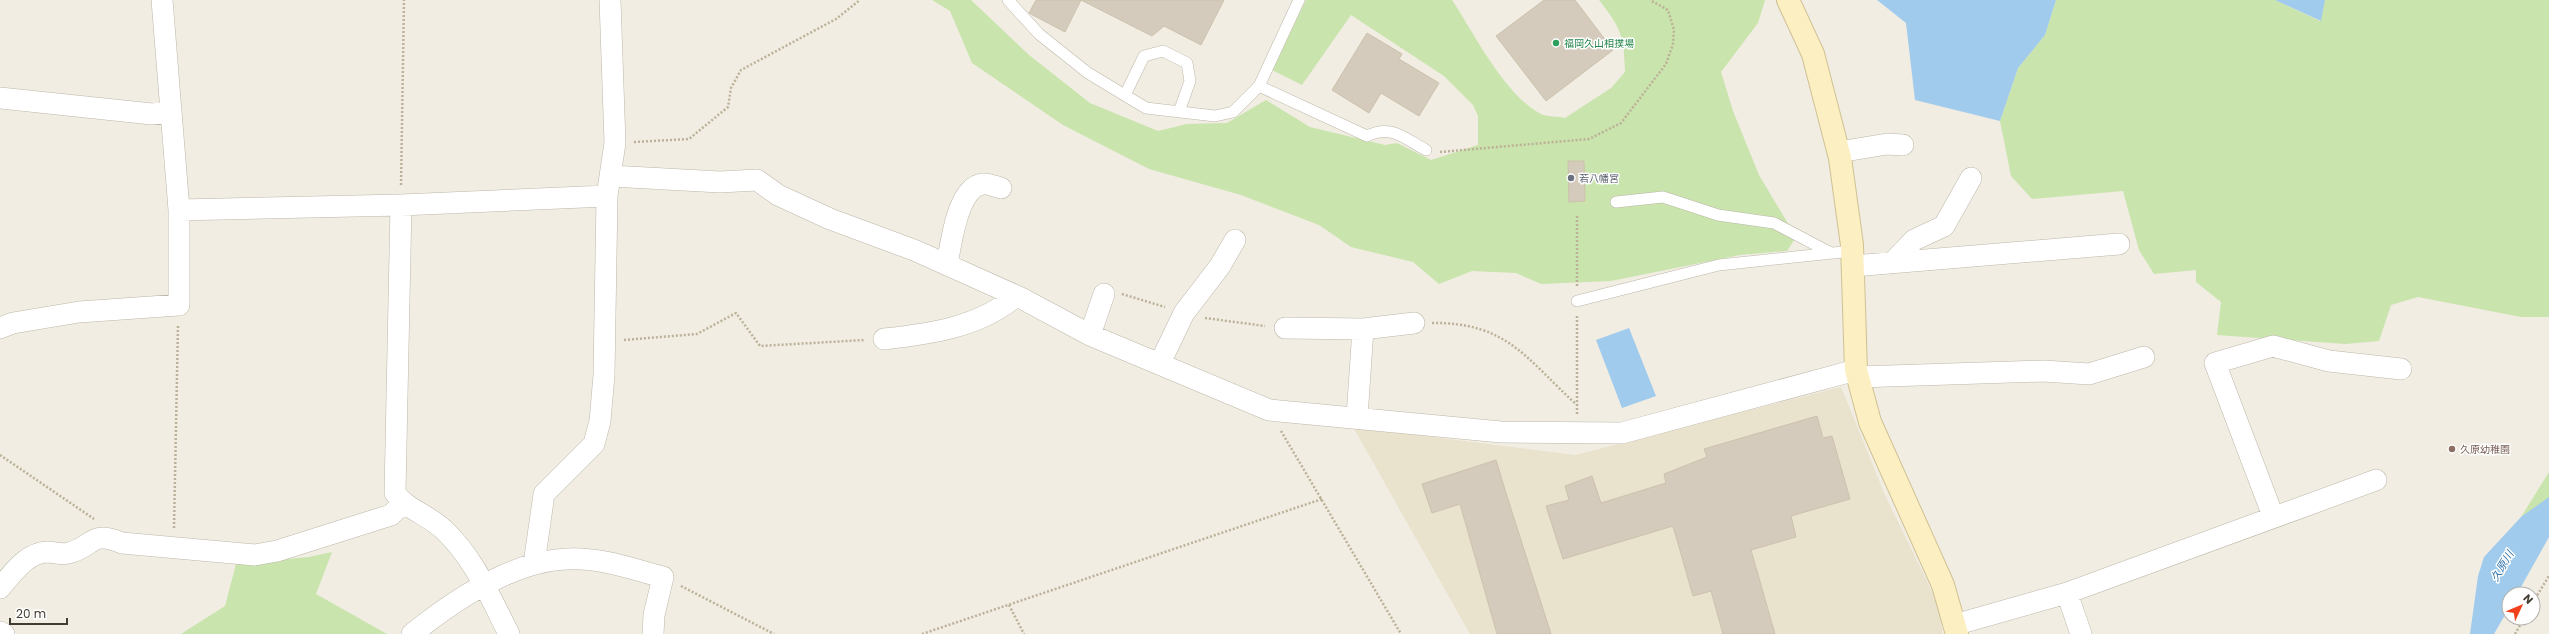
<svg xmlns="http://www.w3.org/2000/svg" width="2549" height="634" font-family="Poppins,'Noto Sans JP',sans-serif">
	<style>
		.education { fill: #e9e2cd }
		.green { fill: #c9e4ac }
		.water { fill: #a0cbec }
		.building { fill: #d5cbbc; stroke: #ccc1ac }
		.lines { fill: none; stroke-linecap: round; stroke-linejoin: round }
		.lane-casing { stroke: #beb7a9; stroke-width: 12 }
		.street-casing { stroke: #beb7a9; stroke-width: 22 }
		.secondary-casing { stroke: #cfc194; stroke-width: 24 }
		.path { stroke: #bcb198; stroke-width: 2.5; stroke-dasharray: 2 2; stroke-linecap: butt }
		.lane { stroke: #fff; stroke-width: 11 }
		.street { stroke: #fff; stroke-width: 21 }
		.secondary { stroke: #fcefc1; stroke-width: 22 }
		.leisure-dot { fill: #2e9e5b; stroke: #fff; stroke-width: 1.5 }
		.worship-dot { fill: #6b7280; stroke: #fff; stroke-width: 1.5 }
		.education-dot { fill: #8d6e63; stroke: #fff; stroke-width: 1.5 }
		.labels { text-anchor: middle; stroke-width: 3; stroke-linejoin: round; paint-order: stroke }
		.leisure-label { font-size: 10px; fill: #27864d; stroke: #fff; text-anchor: start }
		.worship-label { font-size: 10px; fill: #5b616d; stroke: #fff; text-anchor: start }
		.education-label { font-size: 10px; fill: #785e54; stroke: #fff; text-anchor: start }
		.water-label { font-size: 11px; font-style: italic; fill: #3273a8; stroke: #fff }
	</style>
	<rect width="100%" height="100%" fill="#f1ede3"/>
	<path class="education" d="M 1841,387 L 1885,495 L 1938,604 L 1943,634 L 1470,634 L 1353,427 L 1575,455 Z"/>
	<path class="green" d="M 932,0 L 971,0 L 1029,55 L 1090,103 L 1158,131 L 1187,124 L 1227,123 L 1266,100 L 1310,127 L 1385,145 L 1397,143 L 1431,160 L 1478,145 L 1478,116 L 1473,105 L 1444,76 L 1351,15 L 1302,85 L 1272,70 L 1306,0 L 1452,0 C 1474,33 1505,96 1541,114 C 1547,117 1558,116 1565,118 L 1611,88 L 1625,72 C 1624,36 1621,28 1599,0 L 1765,0 L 1758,23 L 1721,72 L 1733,111 L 1759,175 L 1796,237 L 1787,251 L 1740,255 L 1611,281 L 1541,284 L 1516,273 L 1472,271 L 1439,284 L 1413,262 L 1351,247 L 1319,225 L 1241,195 L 1149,169 L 1063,125 L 972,63 L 950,11 Z
		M 2056,0 L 2275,0 L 2320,21 L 2325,0 L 2549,0 L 2549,317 L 2521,317 L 2418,297 L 2391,305 L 2379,341 L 2345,344 L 2217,335 L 2221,302 L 2196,282 L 2196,270 L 2154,274 L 2139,250 L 2123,191 L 2032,199 L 2011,176 L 2000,121 L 2018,68 L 2045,35 Z
		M 2549,472 L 2549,501 L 2521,517 Z
		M 332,552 L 316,594 L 387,634 L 181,634 L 225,606 L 236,564 L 309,557 Z"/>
	<path class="water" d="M 1877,0 L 2056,0 L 2045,35 L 2018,68 L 2000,121 L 1915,100 L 1906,23 Z
		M 2275,0 L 2325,0 L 2321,21 Z
		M 1629,328 L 1656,396 L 1622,408 L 1596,340 Z
		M 2549,497 L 2549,537 L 2517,594 L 2509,594 L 2509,608 L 2494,634 L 2470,634 L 2478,576 L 2484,557 L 2521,517 Z"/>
	<path class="building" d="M 1036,0 L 1224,0 L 1201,45 L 1164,26 L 1152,36 L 1081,0 L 1065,32 L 1029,13 Z
		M 1544,0 L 1575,0 L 1613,50 L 1546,101 L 1496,36 Z
		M 1367,33 L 1402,54 L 1399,59 L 1439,83 L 1419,116 L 1381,93 L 1369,113 L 1332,90 Z
		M 1568,161 L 1584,161 L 1585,201 L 1569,202 Z
		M 1817,416 L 1823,438 L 1832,436 L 1850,499 L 1791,516 L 1796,537 L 1751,550 L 1775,634 L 1723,634 L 1711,591 L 1693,596 L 1673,526 L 1563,559 L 1546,506 L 1569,500 L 1565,486 L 1592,476 L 1601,503 L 1666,483 L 1664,474 L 1707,457 L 1704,449 Z
		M 1496,460 L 1505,490 L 1551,634 L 1497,634 L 1460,504 L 1432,513 L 1422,484 Z"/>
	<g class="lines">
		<g class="lane-casing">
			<path id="lane" d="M 1008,0 L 1039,34 L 1088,73 L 1146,108 L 1215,116 L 1233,112 L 1259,86 L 1299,0
				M 1259,86 L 1367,136 C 1391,124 1404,138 1426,150
				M 1125,95 L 1144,56 L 1163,51 L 1187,63 L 1190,81 L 1179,112
				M 1616,202 L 1663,197 L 1718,215 L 1774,223 L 1831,253
				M 1577,301 L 1719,265 L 1852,251"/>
		</g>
		<g class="street-casing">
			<path id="street" d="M 0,98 L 152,114 L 171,112
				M 1839,152 L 1887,144 L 1903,145
				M 611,176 L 720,182 L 757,180 L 778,195 L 830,219 L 914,250 L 1021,298 L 1090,335 L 1269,410 L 1501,432 L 1622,433 L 1856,370
				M 401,205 L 395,493 C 407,510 429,515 444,530 C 474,558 490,597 509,634
				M 179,210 L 401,205 L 607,196
				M 1892,263 L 1914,240 L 1944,226 L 1971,178
				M 947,265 C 951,244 957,187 983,184 C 988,183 996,187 1001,188
				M 1853,266 L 2119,244
				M 0,328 L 13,323 L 79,312 L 179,305 L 179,210 L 162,0
				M 1285,328 L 1363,329 L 1414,323
				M 1090,335 L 1104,294
				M 884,339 C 930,334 980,327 1016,296
				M 1160,363 L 1184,313 L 1220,266 L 1235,240
				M 1858,377 L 2044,371 L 2089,374 L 2144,357
				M 1357,417 L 1363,329
				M 2273,516 L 2215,363 L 2273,346 L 2329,361 L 2401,369
				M 534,564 L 544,494 L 594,444 L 600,421 L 604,375 L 607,196 L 615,143 L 610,0
				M 0,588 C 13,573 26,553 47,552 C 54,552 62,555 69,553 C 95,546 90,530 122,543 L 255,555 L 277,551 L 391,515 L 403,503
				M 2067,593 L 2081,634
				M 1954,625 L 2067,593 L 2376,480
				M 0,632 L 4,634
				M 412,634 C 453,601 512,561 567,559 C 599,557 632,569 663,577 L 654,615 L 653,634"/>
		</g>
		<g class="secondary-casing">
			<path id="secondary" d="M 1788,0 L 1813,54 L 1840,158 L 1852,245 L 1856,370 L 1870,422 L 1943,585 L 1957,634"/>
		</g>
		<path class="path" d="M 634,142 L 689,139 L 728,107 L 731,88 L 741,70 L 836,19 L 860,0
			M 1440,152 L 1589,139 L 1621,123 L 1666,64 L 1673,44 L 1674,30 L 1668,10 L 1650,0
			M 401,185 L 404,0
			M 1577,286 L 1577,215
			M 1122,294 L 1165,307
			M 1205,318 L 1265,326
			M 1432,323 C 1508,322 1527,360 1577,405
			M 624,340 L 697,334 L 736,313 L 760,346 L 864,340
			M 1577,414 L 1577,315
			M 1281,431 L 1401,634
			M 0,455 L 94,519
			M 174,528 L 178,325
			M 681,586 L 774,634
			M 2533,602 L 2549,576
			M 1009,605 L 1024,634
			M 922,634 L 1322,499
			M 2515,634 L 2524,618"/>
		<use href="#lane" class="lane"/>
		<use href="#street" class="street"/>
		<use href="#secondary" class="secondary"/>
	</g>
	<circle class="leisure-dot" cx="1556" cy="43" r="4"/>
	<circle class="worship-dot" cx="1571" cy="178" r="4"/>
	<circle class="education-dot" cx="2452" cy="449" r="4"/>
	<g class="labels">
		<g class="leisure-label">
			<text x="1564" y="47">福岡久山相撲場</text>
		</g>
		<g class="worship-label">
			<text x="1579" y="182">若八幡宮</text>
		</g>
		<g class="education-label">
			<text x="2460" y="453">久原幼稚園</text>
		</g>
		<g class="water-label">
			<text transform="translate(2502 566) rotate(-59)" y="4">久原川</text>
		</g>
	</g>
	<g transform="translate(2521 606) rotate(46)"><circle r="19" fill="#ffffff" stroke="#b3b1ad"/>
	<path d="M0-3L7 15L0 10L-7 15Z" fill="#f1401a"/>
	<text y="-6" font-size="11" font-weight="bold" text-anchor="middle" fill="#423d33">N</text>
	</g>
	<path d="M10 618v6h57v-6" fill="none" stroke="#423d33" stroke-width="2"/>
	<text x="16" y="618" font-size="12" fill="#423d33" stroke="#ffffff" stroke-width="3" paint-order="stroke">20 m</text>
</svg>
